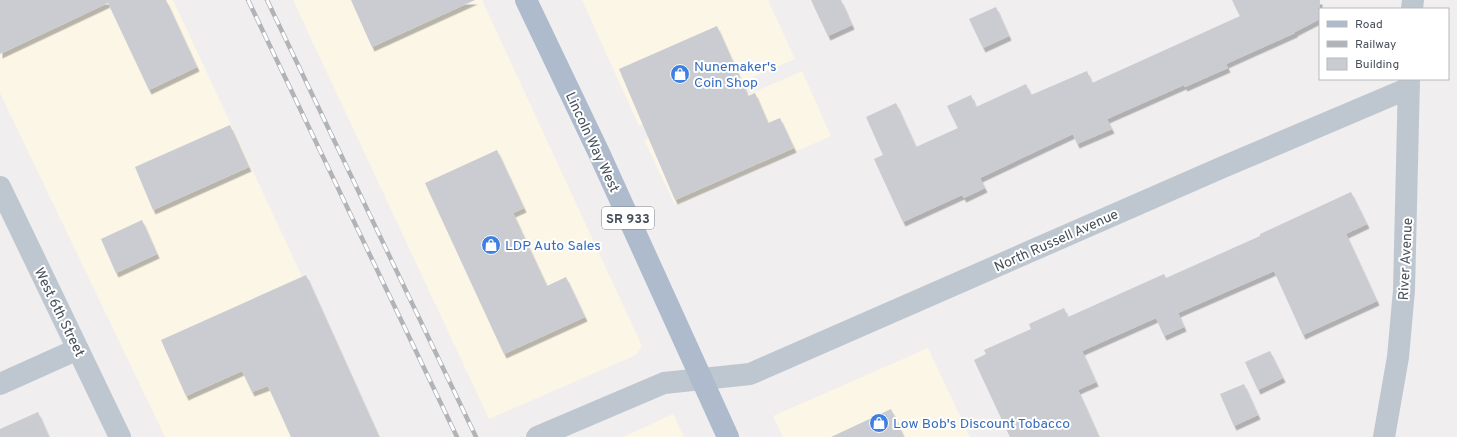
<svg xmlns="http://www.w3.org/2000/svg" width="1457" height="437" font-family="Overpass,sans-serif">
	<style>
		.commercial { fill: #fbf6e6 }
		.building { fill: #caccd2; filter: url(#shadow) }
		.lines { fill: none; stroke-linecap: round; stroke-linejoin: round }
		.minor { stroke: #bec7d0; stroke-width: 22 }
		.primary { stroke: #adbbcd; stroke-width: 22 }
		.rail-casing { stroke: #b0b3b8; stroke-width: 4.5 }
		.rail { stroke: #fff; stroke-width: 3; stroke-dasharray: 9; stroke-linecap: butt }
		.labels { text-anchor: middle; stroke-width: 4; stroke-linejoin: round; paint-order: stroke }
		.shield { fill: #fff; stroke: #7e848c; stroke-width: 1 }
		.shield-label { font-size: 13px; font-weight: bold; fill: #46505b }
		.shop-label { font-size: 14px; fill: #366cbe; stroke: #fff; text-anchor: start }
		.street-label { font-size: 14px; fill: #46505b; stroke: #fff }
	</style>
	<defs>
		<filter id="shadow"><feDropShadow dx="2.5" dy="4.5" stdDeviation="0" flood-color="#0004"/></filter>
	</defs>
	<rect width="100%" height="100%" fill="#f0eeee"/>
	<path class="commercial" d="M 0,0 L 173,0 L 377,437 L 165,437 L 0,93 Z
		M 293,0 L 482,0 L 642,346 L 636,355 L 489,419 Z
		M 582,0 L 768,0 L 795,59 L 639,126 Z
		M 802,71 L 831,136 L 675,205 L 644,140 Z
		M 928,348 L 970,437 L 783,437 L 773,416 Z
		M 673,414 L 684,437 L 623,437 Z"/>
	<path class="building" d="M 0,0 L 166,0 L 197,67 L 149,90 L 108,3 L 0,54 Z
		M 351,0 L 475,0 L 372,47 Z
		M 811,0 L 841,0 L 852,25 L 828,36 Z
		M 1232,0 L 1320,0 L 1320,19 L 1295,32 L 1295,33 L 1226,64 L 1228,68 L 1185,87 L 1184,85 L 1107,119 L 1112,129 L 1077,144 L 1073,134 L 980,178 L 985,188 L 964,198 L 962,195 L 903,222 L 874,159 L 883,155 L 866,117 L 896,103 L 916,147 L 958,128 L 947,106 L 971,95 L 976,107 L 1026,84 L 1031,95 L 1087,71 L 1092,83 L 1240,16 Z
		M 996,7 L 1009,36 L 983,48 L 969,19 Z
		M 717,26 L 748,96 L 755,93 L 768,123 L 780,118 L 794,148 L 675,200 L 619,69 Z
		M 230,125 L 249,167 L 153,210 L 135,167 Z
		M 497,150 L 524,208 L 513,213 L 547,286 L 566,277 L 585,317 L 504,354 L 425,183 Z
		M 1351,192 L 1367,224 L 1346,234 L 1377,301 L 1303,335 L 1274,271 L 1178,313 L 1184,327 L 1164,336 L 1156,318 L 1082,351 L 1096,382 L 1078,390 L 1099,437 L 1010,437 L 974,360 L 986,354 L 984,350 L 1031,329 L 1029,324 L 1064,308 L 1068,317 L 1164,274 L 1166,278 L 1260,236 L 1260,234 Z
		M 142,220 L 157,254 L 116,273 L 101,239 Z
		M 306,275 L 379,437 L 291,437 L 268,386 L 252,392 L 242,371 L 186,396 L 161,340 Z
		M 1270,351 L 1283,378 L 1258,390 L 1245,362 Z
		M 1244,384 L 1258,415 L 1234,426 L 1220,394 Z
		M 891,409 L 904,437 L 831,437 Z
		M 38,412 L 49,437 L 0,437 L 0,429 Z"/>
	<g class="lines">
		<path class="minor" d="M 1412,9 L 1413,0
			M 0,187 L 120,437
			M 0,384 L 78,349
			M 537,437 L 664,383 L 750,374 L 1223,167 L 1409,88
			M 1384,437 L 1398,357 L 1404,290 L 1409,79"/>
		<path class="primary" d="M 526,0 L 599,153 L 728,437"/>
		<g class="rail-casing">
			<path id="rail" d="M 248,0 L 457,437
				M 267,0 L 476,437"/>
		</g>
		<use href="#rail" class="rail"/>
	</g>
	<defs>
		<g id="shop-disc" transform="scale(1)"><circle r="9.5" fill="#3f7fe0" stroke="#fff"/><path d="M-5-2.5h2.3a2.7 3.5 0 0 1 5.4 0H5L5.5 6h-11ZM-1.5-2.5h3a1.5 2.3 0 0 0-3 0Z" fill="#fff"/></g>
	</defs>
	<g fill-rule="evenodd">
		<use href="#shop-disc" x="680" y="74"/>
		<use href="#shop-disc" x="491" y="245"/>
		<use href="#shop-disc" x="879" y="423"/>
	</g>
	<g class="labels">
		<rect class="shield" x="602" y="207" width="52" height="22" rx="3"/>
		<g class="shield-label">
			<text x="628" y="223">SR 933</text>
		</g>
		<g class="shop-label">
			<text x="694" y="71">Nunemaker's<tspan x="694" dy="16">Coin Shop</tspan></text>
			<text x="505" y="250">LDP Auto Sales</text>
			<text x="893" y="428">Low Bob's Discount Tobacco</text>
		</g>
		<g class="street-label">
			<text transform="translate(593 142) rotate(65)" y="5">Lincoln Way West</text>
			<text transform="translate(1056 240) rotate(-24)" y="5">North Russell Avenue</text>
			<text transform="translate(1405 259) rotate(-87)" y="5">River Avenue</text>
			<text transform="translate(60 312) rotate(64)" y="5">West 6th Street</text>
		</g>
	</g>
	<rect x="1319" y="8" width="130" height="72" fill="#ffffff" stroke="#b5b9bd"/>
	<rect x="1327" y="21" width="20" height="6" fill="#adbbcd" stroke="#b5b9bd"/>
	<text x="1355" y="28" font-size="12" fill="#46505b">Road</text>
	<rect x="1327" y="41" width="20" height="6" fill="#b0b3b8" stroke="#b5b9bd"/>
	<text x="1355" y="48" font-size="12" fill="#46505b">Railway</text>
	<rect x="1327" y="58" width="20" height="12" fill="#caccd2" stroke="#b5b9bd"/>
	<text x="1355" y="68" font-size="12" fill="#46505b">Building</text>
</svg>
